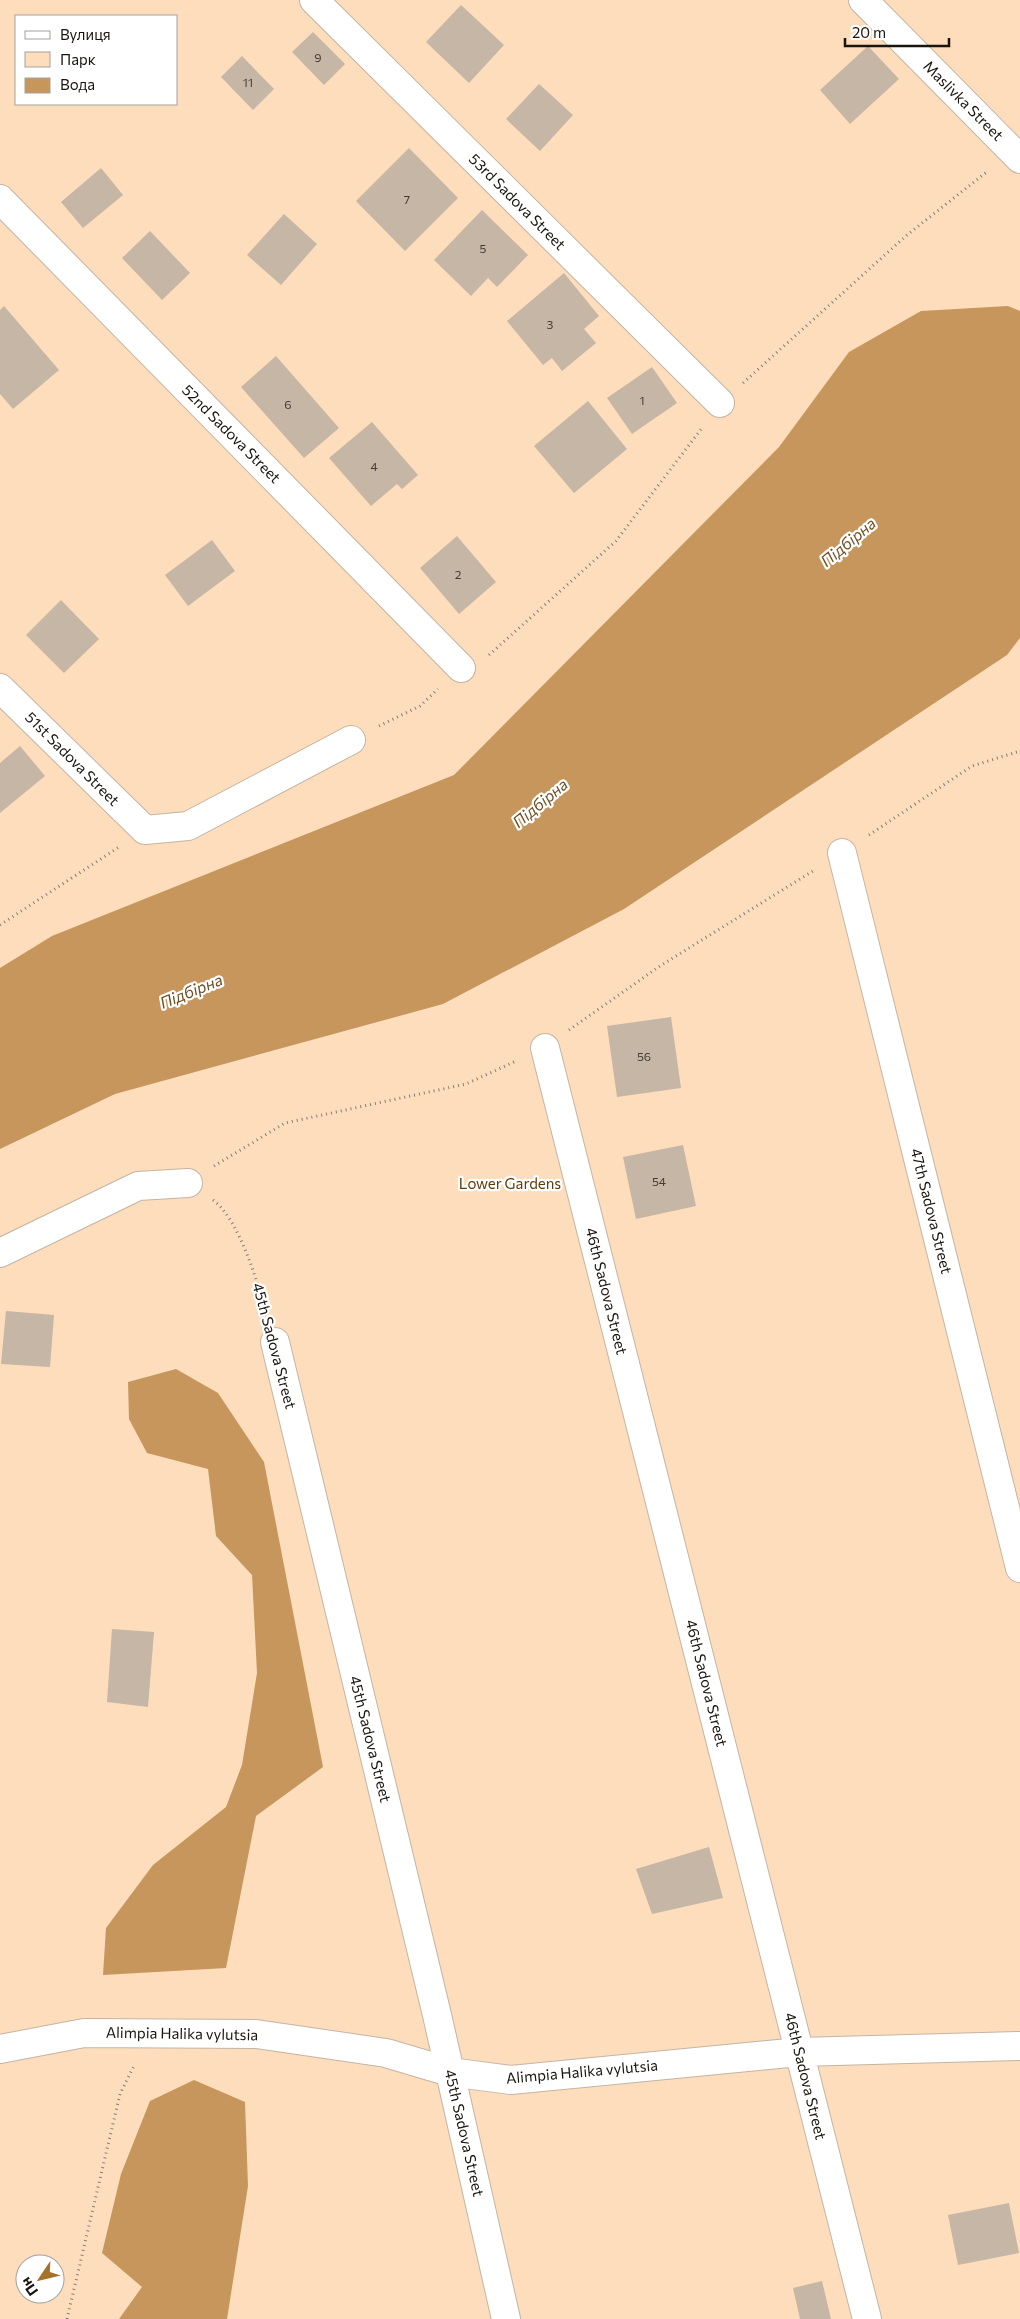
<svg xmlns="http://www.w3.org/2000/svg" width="1020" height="2319" font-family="Commissioner,sans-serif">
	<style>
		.green { fill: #fdddbb; fill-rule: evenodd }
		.water { fill: #c6965d }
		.building { fill: #c5b6a5 }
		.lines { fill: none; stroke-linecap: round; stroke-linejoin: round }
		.street-casing { stroke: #c4b4a4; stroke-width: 30 }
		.path { stroke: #847f78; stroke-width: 3; stroke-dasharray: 1 4; stroke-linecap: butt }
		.street { stroke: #fff; stroke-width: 28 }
		.labels { text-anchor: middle; stroke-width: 4.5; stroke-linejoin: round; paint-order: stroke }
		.number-label { font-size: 12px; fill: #443c34 }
		.street-label { font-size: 15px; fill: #19140e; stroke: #fff }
		.park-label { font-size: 15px; fill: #5c3b0d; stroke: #fff }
		.water-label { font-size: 16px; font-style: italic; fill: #6f4d21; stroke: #fff }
	</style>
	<rect width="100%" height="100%" fill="#fdf7f0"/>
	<path class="green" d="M 0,0 L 1020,0 L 1020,2319 L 0,2319 ZM 16,16 L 176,16 L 176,104 L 16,104 ZM 25,2264 L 55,2264 L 55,2294 L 25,2294 Z"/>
	<path class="water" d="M 1008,306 L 1020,311 L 1020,638 L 1007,655 L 624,909 L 443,1004 L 115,1094 L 0,1149 L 0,968 L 52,936 L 454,775 L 779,447 L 849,352 L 921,311 Z
		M 176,1369 L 218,1393 L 264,1462 L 323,1767 L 256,1816 L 226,1968 L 103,1975 L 106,1928 L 153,1865 L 226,1807 L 242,1765 L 257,1673 L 252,1575 L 216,1536 L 208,1469 L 147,1453 L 129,1419 L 128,1382 Z
		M 194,2080 L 245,2102 L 248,2186 L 227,2319 L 119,2319 L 142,2287 L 102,2253 L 121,2174 L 150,2101 Z"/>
	<path class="building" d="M 461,5 L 504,45 L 469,83 L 426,42 Z
		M 313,32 L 345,64 L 324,85 L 292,52 Z
		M 868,46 L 899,79 L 850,124 L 820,90 Z
		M 242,56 L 274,89 L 253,110 L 221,77 Z
		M 539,84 L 573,115 L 540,151 L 506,119 Z
		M 409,148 L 458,198 L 405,251 L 356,201 Z
		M 101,168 L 123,195 L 83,228 L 61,202 Z
		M 482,210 L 528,255 L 497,287 L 488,278 L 471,296 L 434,260 Z
		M 284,214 L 317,244 L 281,285 L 247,255 Z
		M 150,231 L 190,273 L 162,300 L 122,258 Z
		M 564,273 L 599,316 L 584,329 L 596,343 L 562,371 L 552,358 L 543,365 L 507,321 Z
		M 4,306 L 59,370 L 13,409 L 0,394 L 0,310 Z
		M 276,356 L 339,428 L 304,458 L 241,387 Z
		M 652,367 L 677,403 L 632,434 L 607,398 Z
		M 588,401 L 627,449 L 574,493 L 534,446 Z
		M 372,422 L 418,475 L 402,489 L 397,484 L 371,506 L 329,458 Z
		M 457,536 L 496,582 L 459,614 L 420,568 Z
		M 212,540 L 235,571 L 188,606 L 165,575 Z
		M 61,600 L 99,639 L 64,673 L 26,635 Z
		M 20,746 L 45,776 L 0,813 L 0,763 Z
		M 671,1017 L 681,1088 L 617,1097 L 607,1026 Z
		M 683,1145 L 696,1206 L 636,1219 L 623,1157 Z
		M 6,1311 L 54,1315 L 50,1367 L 1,1364 Z
		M 112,1629 L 154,1632 L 148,1707 L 107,1702 Z
		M 709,1847 L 723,1898 L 652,1914 L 636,1869 Z
		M 1009,2203 L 1019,2253 L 958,2265 L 948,2215 Z
		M 822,2281 L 831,2319 L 800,2319 L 793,2288 Z"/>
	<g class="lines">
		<g class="street-casing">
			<path id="street" d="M 314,0 L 720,403
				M 863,0 L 1020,159
				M 0,199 L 461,668
				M 0,688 L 145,830 L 188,826 L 351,740
				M 842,853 L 1020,1568
				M 545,1048 L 867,2319
				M 0,1253 L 138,1186 L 188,1183
				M 275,1342 L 437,2015 L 506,2319
				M 0,2049 L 84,2033 L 256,2034 L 386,2053 L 450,2072 L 511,2080 L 799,2052 L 1020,2046"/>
		</g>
		<path class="path" d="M 743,383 L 907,235 L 988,171
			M 489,655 L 616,541 L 702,428
			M 379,726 L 420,706 L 438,689
			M 869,835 L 972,766 L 1020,751
			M 0,925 L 119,847
			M 569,1030 L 660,966 L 813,871
			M 214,1166 L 285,1123 L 466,1084 L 516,1061
			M 213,1200 C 239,1219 257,1281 266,1312
			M 67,2319 L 120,2094 L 135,2064"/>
		<use href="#street" class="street"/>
	</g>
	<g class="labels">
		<g class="number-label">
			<text x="318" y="62">9</text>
			<text x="248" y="87">11</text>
			<text x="407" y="204">7</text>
			<text x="483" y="253">5</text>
			<text x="550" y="329">3</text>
			<text x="642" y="405">1</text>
			<text x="288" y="409">6</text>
			<text x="374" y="471">4</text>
			<text x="458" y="579">2</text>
			<text x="644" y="1061">56</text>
			<text x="659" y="1186">54</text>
		</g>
		<g class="street-label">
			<text transform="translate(963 101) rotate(45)" y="5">Maslivka Street</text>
			<text transform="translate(517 202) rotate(45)" y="5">53rd Sadova Street</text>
			<text transform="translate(231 434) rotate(45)" y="5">52nd Sadova Street</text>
			<text transform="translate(72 759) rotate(45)" y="5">51st Sadova Street</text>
			<text transform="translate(931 1211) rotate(76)" y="5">47th Sadova Street</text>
			<text transform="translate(606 1291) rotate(76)" y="5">46th Sadova Street</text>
			<text transform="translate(274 1346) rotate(75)" y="5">45th Sadova Street</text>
			<text transform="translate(706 1683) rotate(76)" y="5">46th Sadova Street</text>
			<text transform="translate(370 1739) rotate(76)" y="5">45th Sadova Street</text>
			<text transform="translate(182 2034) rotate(1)" y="5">Alimpia Halika vylutsia</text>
			<text transform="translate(582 2072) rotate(-5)" y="5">Alimpia Halika vylutsia</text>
			<text transform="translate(805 2076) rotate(76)" y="5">46th Sadova Street</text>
			<text transform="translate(464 2133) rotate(77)" y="5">45th Sadova Street</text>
		</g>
		<g class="park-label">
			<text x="510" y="1189">Lower Gardens</text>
		</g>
		<g class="water-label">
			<text transform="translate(848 542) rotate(-40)" y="6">Підбірна</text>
			<text transform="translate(540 803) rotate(-40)" y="6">Підбірна</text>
			<text transform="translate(191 991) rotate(-22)" y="6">Підбірна</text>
		</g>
	</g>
	<rect x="15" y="15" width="162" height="90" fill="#ffffff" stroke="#a3a19f"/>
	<rect x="25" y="31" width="25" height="8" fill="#ffffff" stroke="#a3a19f"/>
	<text x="60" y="40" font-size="15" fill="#19140e">Вулиця</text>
	<rect x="25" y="52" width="25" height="15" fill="#fdddbb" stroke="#a3a19f"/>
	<text x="60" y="65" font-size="15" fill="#19140e">Парк</text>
	<rect x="25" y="78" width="25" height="15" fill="#c6965d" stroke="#a3a19f"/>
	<text x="60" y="90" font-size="15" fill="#19140e">Вода</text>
	<g transform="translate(40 2279) rotate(235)"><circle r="24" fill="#ffffff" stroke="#a3a19f"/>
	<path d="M0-4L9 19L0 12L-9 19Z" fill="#a6712b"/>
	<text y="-8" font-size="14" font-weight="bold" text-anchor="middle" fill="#19140e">Пн</text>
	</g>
	<path d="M845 38v8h104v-8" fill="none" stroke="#19140e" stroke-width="2.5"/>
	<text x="852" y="38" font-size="15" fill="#19140e" stroke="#ffffff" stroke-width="4" paint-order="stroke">20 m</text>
</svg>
